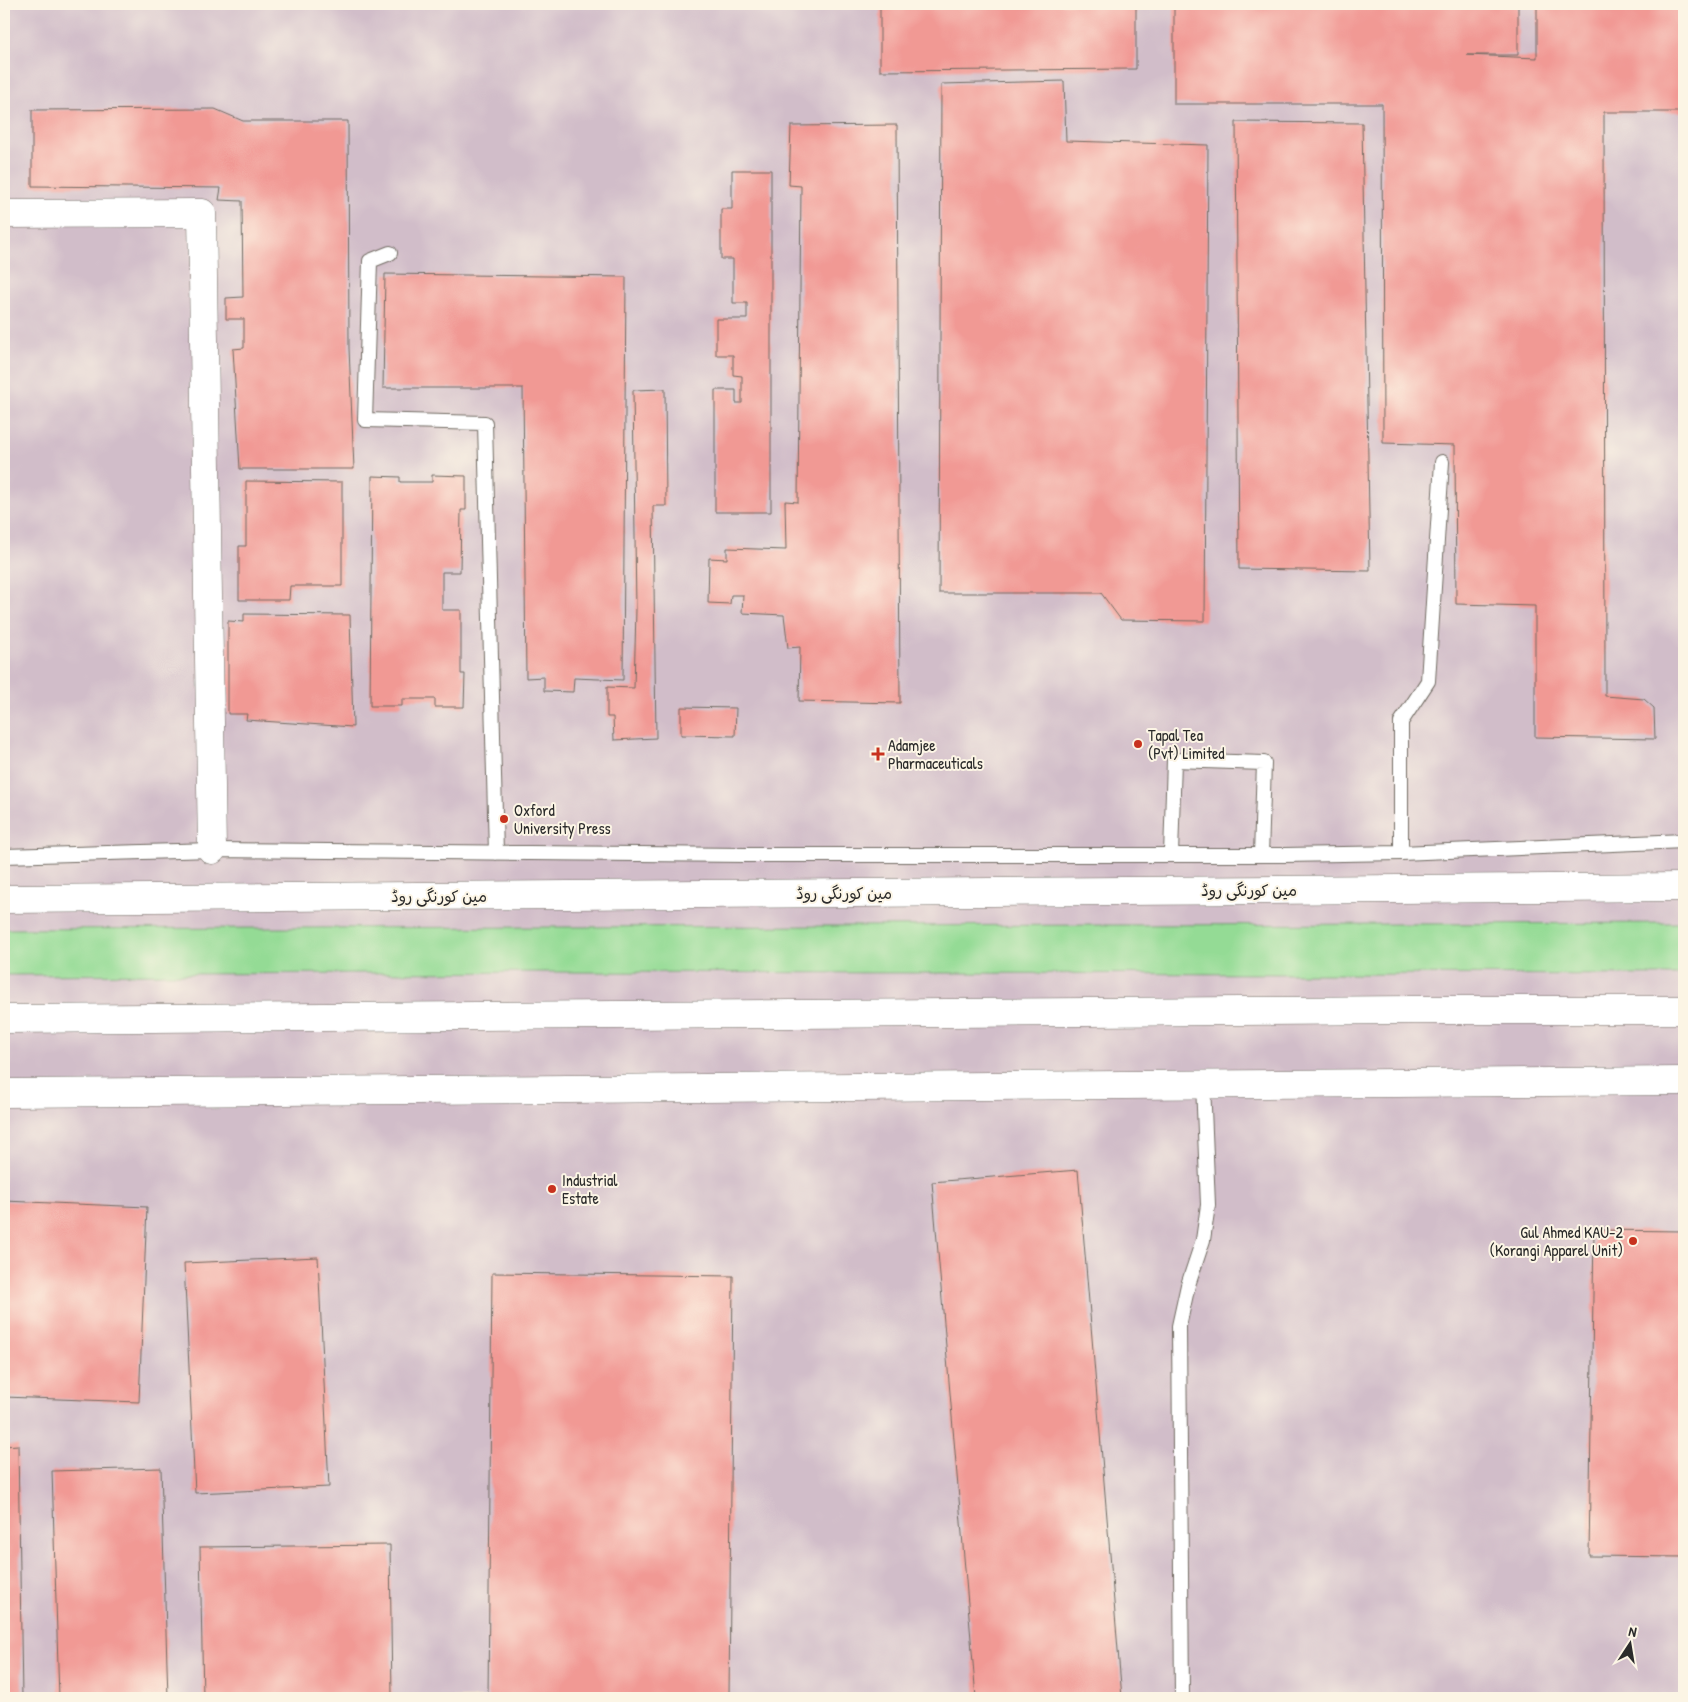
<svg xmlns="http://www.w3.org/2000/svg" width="1688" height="1702" font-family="'Patrick Hand','Playpen Sans Arabic',sans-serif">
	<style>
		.industrial { fill: #d1bdc9 }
		.green { fill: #94db95; stroke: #608360 }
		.building { fill: #f19994 }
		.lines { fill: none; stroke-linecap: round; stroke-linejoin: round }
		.lane-casing { stroke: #716b62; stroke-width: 16 }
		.street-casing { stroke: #716b62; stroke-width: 29 }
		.primary-casing { stroke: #716b62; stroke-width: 29 }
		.lane { stroke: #fff; stroke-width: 14 }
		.street { stroke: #fff; stroke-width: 28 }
		.primary { stroke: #fff; stroke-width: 28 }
		.poi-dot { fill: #c8321e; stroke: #fcf5e5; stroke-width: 2 }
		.labels { text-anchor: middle; stroke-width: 4; stroke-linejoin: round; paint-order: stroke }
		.poi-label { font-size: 16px; fill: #2b2b2b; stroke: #fcf5e5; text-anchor: start }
		.street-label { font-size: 16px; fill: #2b2b2b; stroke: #fcf5e5 }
	</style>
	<rect width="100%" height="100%" fill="#fcf5e5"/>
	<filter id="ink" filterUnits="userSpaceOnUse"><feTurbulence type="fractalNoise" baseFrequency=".02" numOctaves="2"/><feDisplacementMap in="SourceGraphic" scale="10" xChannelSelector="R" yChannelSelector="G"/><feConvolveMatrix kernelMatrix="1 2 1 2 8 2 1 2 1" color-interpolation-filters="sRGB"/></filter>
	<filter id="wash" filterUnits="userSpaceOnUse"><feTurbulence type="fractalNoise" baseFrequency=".0096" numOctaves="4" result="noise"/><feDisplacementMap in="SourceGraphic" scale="20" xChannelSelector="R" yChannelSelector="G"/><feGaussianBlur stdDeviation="1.12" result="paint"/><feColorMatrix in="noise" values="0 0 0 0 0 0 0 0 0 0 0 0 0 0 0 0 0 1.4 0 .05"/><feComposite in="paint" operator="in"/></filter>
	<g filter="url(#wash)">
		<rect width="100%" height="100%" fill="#f4e3c7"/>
		<path class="industrial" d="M 4,4 L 1684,4 L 1684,1698 L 4,1698 Z"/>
		<path class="green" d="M 1684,923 L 1684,975 L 549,972 L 4,975 L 4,929 Z"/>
		<g id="blocks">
			<path class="building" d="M 880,4 L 1136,4 L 1136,69 L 880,71 Z
				M 1174,4 L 1518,4 L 1518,55 L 1467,55 L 1537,58 L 1537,4 L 1684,4 L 1684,112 L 1604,112 L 1605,696 L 1644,699 L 1654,708 L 1655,739 L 1535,737 L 1535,606 L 1456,604 L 1455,445 L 1383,443 L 1382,104 L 1174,104 Z
				M 1064,81 L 1066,141 L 1208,145 L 1205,621 L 1121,620 L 1101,593 L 939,593 L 941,84 Z
				M 215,109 L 243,121 L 348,121 L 349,348 L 354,469 L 240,469 L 233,349 L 244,348 L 244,319 L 226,319 L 226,298 L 243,297 L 242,201 L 219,200 L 221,188 L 32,186 L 32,110 Z
				M 1236,122 L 1362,123 L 1370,571 L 1239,569 Z
				M 897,125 L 900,703 L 799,701 L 800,647 L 788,648 L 784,615 L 742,613 L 743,595 L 731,595 L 730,604 L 708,603 L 709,558 L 727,559 L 727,548 L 786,550 L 785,501 L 798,502 L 801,186 L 789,185 L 791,126 Z
				M 732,170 L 771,170 L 771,512 L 715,512 L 715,390 L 736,390 L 736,403 L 742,403 L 742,376 L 733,375 L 733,355 L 716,355 L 716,319 L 747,319 L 747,303 L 733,303 L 733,259 L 721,259 L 721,209 L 732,209 Z
				M 385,274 L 626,277 L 623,680 L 574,678 L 573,692 L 544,691 L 544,677 L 526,678 L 523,388 L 383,388 Z
				M 665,389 L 666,506 L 653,506 L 656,738 L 614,740 L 613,717 L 607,717 L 607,687 L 634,688 L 636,609 L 633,390 Z
				M 432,475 L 466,476 L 466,510 L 461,510 L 460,572 L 442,572 L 442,610 L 461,610 L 461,674 L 465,674 L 464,707 L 435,707 L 435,699 L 402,699 L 402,706 L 370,706 L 372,476 L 400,477 L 400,482 L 432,482 Z
				M 246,481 L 342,482 L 342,586 L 290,586 L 289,600 L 239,600 L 239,546 L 246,546 Z
				M 244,614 L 350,615 L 353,727 L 246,720 L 247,714 L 228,714 L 228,621 L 244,622 Z
				M 681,707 L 736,708 L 735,736 L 681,735 Z
				M 1078,1170 L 1122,1698 L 976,1698 L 932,1182 Z
				M 4,1201 L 147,1207 L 139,1402 L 4,1397 Z
				M 1594,1230 L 1684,1231 L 1684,1557 L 1589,1556 Z
				M 318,1257 L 329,1487 L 195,1493 L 184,1263 Z
				M 492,1273 L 733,1276 L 729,1698 L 488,1698 Z
				M 18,1445 L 22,1698 L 4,1698 L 4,1446 Z
				M 161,1468 L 168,1698 L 59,1698 L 52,1471 Z
				M 390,1545 L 392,1698 L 203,1698 L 200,1547 Z"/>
		</g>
	</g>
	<g filter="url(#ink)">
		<use href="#blocks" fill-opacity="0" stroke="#716b62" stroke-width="1"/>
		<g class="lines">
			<g class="lane-casing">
				<path id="lane" d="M 390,253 L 370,261 L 365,420 L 485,423 L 496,853
					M 1401,853 L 1401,722 L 1428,681 L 1442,462
					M 1171,855 L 1174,760 L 1264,763 L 1261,855
					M 4,856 L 212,850 L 746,855 L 1284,855 L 1401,853 L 1684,841
					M 1182,1698 L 1179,1326 L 1188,1285 L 1203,1240 L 1208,1205 L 1203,1084"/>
			</g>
			<g class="street-casing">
				<path id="street" d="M 4,214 L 202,213 L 212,850
					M 4,1093 L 1684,1081"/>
			</g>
			<g class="primary-casing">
				<path id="primary" d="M 4,899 L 1684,887
					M 4,1019 L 1413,1010 L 1684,1010"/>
			</g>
			<use href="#lane" class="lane"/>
			<use href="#street" class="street"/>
			<use href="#primary" class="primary"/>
		</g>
	</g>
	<g class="poi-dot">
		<circle cx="1138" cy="744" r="5"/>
		<path d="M875.5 746.5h5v5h5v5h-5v5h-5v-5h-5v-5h5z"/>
		<circle cx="504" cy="819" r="5"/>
		<circle cx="552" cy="1189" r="5"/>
		<circle cx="1633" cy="1241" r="5"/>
	</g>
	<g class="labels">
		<g class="poi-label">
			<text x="1148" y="741">Tapal Tea<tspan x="1148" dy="18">(Pvt) Limited</tspan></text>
			<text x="888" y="751">Adamjee<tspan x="888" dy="18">Pharmaceuticals</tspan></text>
			<text x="514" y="816">Oxford<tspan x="514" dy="18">University Press</tspan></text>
			<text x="562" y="1186">Industrial<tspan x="562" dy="18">Estate</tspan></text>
			<text x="1623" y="1238" text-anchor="end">Gul Ahmed KAU-2<tspan x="1623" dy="18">(Korangi Apparel Unit)</tspan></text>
		</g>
		<g class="street-label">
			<text x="1249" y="896">مین کورنگی روڈ</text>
			<text x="844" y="899">مین کورنگی روڈ</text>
			<text x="439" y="902">مین کورنگی روڈ</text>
		</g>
	</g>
	<rect width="1688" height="1702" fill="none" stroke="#fcf5e5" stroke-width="20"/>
	<g transform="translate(1630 1644) rotate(12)" stroke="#fcf5e5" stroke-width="4" paint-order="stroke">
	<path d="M0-4L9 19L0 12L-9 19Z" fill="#2b2b2b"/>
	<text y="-8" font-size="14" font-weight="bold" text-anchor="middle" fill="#2b2b2b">N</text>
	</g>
</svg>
